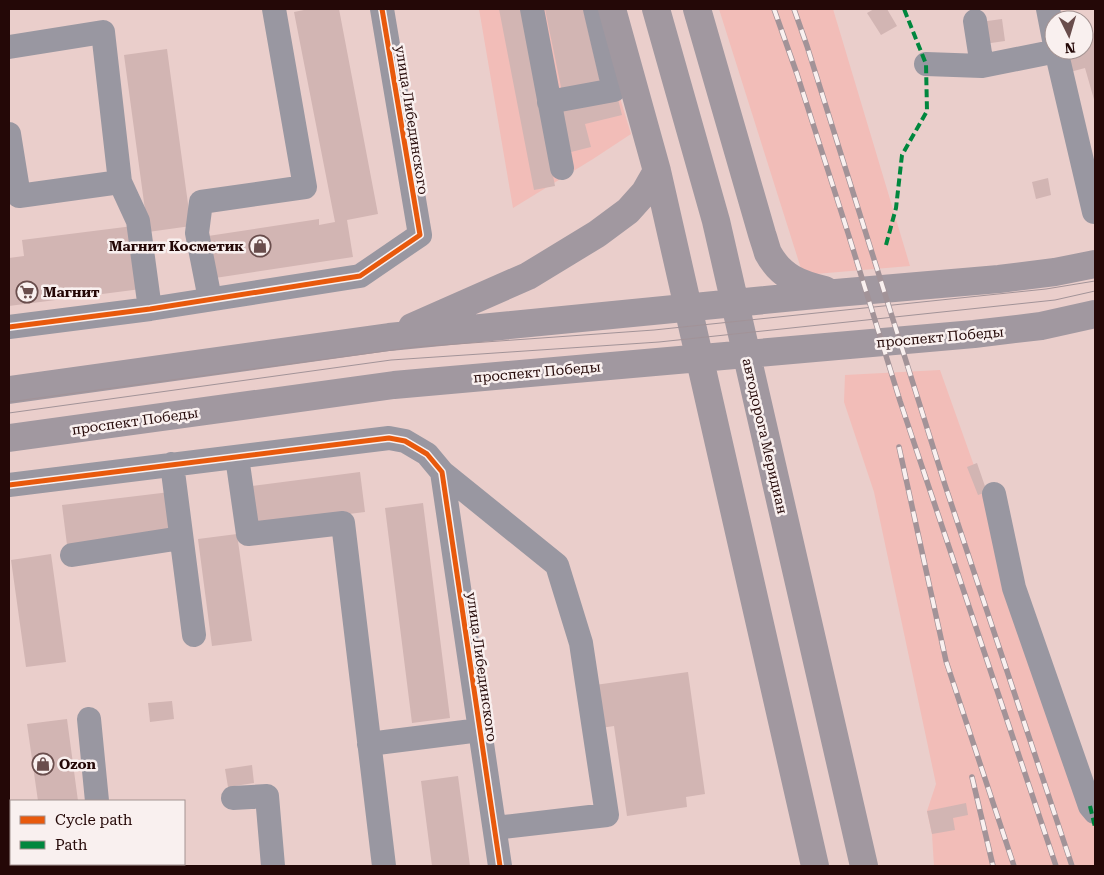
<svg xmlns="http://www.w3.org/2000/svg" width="1104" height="875" font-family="'Roboto Serif',serif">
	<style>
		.built { fill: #f2bdb8 }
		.building { fill: #d2b5b3 }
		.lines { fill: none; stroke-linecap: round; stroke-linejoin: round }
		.minor { stroke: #9997a1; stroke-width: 24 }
		.major { stroke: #a198a0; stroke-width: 28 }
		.tram { stroke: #a29398; stroke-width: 1 }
		.rail-casing { stroke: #a29398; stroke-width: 5.5 }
		.rail { stroke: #f9f0ef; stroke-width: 4; stroke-dasharray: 11; stroke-linecap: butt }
		.quiet { stroke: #00873e; stroke-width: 4; stroke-dasharray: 8 4; stroke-linecap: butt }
		.cycleway-casing { stroke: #f9f0ef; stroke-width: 8 }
		.cycleway { stroke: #e8590c; stroke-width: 5 }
		.labels { text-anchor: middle; stroke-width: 5; stroke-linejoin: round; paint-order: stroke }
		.street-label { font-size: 14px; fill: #240807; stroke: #f9f0ef }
		.poi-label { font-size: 14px; font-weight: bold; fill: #240807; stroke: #f9f0ef; text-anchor: start }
	</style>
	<rect width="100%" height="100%" fill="#eacecb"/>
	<path class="built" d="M 479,9 L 593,9 L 631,134 L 593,159 L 513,208 Z
		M 719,9 L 833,9 L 910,266 L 803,275 Z
		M 940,370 L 1095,806 L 1095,866 L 934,866 L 932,834 L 927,811 L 936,784 L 874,492 L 844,402 L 845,375 Z"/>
	<path class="building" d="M 309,9 L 339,9 L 378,214 L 347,220 L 353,257 L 215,278 L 208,236 L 319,219 L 319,225 L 335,222 L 294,12 Z
		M 499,9 L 521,9 L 555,186 L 534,190 Z
		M 545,9 L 567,9 L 567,10 L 583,9 L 601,85 L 562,92 Z
		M 874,9 L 887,9 L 897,26 L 881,35 L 867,13 Z
		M 1002,19 L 1005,41 L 984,44 L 980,22 Z
		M 1095,33 L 1095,103 L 1085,68 L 1070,72 L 1064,50 L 1084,50 L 1084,36 Z
		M 167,49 L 191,226 L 148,232 L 124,55 Z
		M 617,95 L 622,115 L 585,124 L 591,147 L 571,152 L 561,108 Z
		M 1048,178 L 1051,195 L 1036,199 L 1032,182 Z
		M 133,226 L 141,289 L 9,306 L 9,258 L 24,256 L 22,240 Z
		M 977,463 L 987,492 L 978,495 L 967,467 Z
		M 360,472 L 365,512 L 258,525 L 252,486 Z
		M 170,492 L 175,531 L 67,545 L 62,505 Z
		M 423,503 L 450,718 L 412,723 L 385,508 Z
		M 237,534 L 252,641 L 212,646 L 198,539 Z
		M 51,554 L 66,662 L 26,667 L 11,560 Z
		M 688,672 L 705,794 L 686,797 L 687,807 L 627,816 L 614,726 L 601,728 L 595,685 Z
		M 172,701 L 174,719 L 150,722 L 148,703 Z
		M 67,719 L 78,801 L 38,801 L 27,724 Z
		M 252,765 L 254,783 L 228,787 L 225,769 Z
		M 458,776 L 470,866 L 432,866 L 421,781 Z
		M 966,803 L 968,815 L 953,818 L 955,830 L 932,834 L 927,811 Z
		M 46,864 L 87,864 L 87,866 L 47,866 Z"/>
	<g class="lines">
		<path class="minor" d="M 532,9 L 562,168
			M 1048,9 L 1054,40
			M 975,21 L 982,66
			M 9,47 L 103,32 L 120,182 L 138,221 L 150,309
			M 1056,50 L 1094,212
			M 926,64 L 982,66 L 1057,51
			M 549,102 L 614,90 L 595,9
			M 9,134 L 19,196 L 120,182
			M 210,299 L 197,233 L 201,202 L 305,187 L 274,9
			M 9,327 L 150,309 L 360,276 L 420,235 L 382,9
			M 237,457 L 248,534 L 343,523 L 384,866
			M 172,464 L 194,635
			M 442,472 L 500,866
			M 9,485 C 135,469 262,454 389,438 L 405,441 L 427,454 L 442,472 L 557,565 L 581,643 L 607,815 L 495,828
			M 994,494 L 1014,588 L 1090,806 L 1095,812
			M 72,555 L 181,538
			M 89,719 L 97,801
			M 369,744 L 480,730
			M 233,798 L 267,796 L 273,866
			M 104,864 L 104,866"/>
		<path class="major" d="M 612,9 L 657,171 L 815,866
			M 656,9 L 716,221 L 864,866
			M 697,9 L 762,234 C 764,240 766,247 768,253 C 781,277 800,284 825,290
			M 412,327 L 528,276 L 597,234 L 628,211 L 645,192 L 657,171
			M 9,390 L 389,337 L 836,293 L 999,279 L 1055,272 L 1095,264
			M 9,438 L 394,385 L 974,334 L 1041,326 L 1095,314"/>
		<path class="tram" d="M 9,402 L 415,347 L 654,330 L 1046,289 L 1095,281
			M 9,413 L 391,360 L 659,342 L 1055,300 L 1095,291"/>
		<g class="rail-casing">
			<path id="rail" d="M 774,9 L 797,74 L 848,233 L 900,401 L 1056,866
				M 794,9 L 807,46 L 945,485 L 1072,866
				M 899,447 L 946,661 L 1014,866
				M 972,777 L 993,866"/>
		</g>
		<use href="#rail" class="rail"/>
		<path class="quiet" d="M 886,245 L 896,208 L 902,155 L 927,111 L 926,64 L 904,9
			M 1090,806 L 1095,827"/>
		<g class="cycleway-casing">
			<path id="cycleway" d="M 9,327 L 150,309 L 360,276 L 420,235 L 382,9
				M 9,485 C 135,469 262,454 389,438 L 405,441 L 427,454 L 442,472 L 500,866"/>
		</g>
		<use href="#cycleway" class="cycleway"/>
	</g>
	<defs>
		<g id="shop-ring" transform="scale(1.125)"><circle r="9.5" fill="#f9f0ef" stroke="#694d4c" stroke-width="1.5"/><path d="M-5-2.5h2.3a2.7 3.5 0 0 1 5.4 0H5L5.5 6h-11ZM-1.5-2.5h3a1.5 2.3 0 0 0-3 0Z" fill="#694d4c"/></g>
		<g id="supermarket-ring" transform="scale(1.125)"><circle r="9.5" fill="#f9f0ef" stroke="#694d4c" stroke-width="1.5"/><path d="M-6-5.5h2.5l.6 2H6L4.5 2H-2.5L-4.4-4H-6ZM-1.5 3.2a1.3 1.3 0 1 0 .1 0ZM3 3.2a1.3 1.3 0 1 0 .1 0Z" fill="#694d4c"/></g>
	</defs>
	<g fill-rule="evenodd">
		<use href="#shop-ring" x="260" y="246"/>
		<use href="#supermarket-ring" x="27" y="292"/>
		<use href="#shop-ring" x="43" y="764"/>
	</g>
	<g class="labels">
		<g class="street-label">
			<text transform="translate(412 120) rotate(81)" y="5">улица Либединского</text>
			<text transform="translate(940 337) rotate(-5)" y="5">проспект Победы</text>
			<text transform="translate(537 372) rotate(-5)" y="5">проспект Победы</text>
			<text transform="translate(135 421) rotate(-8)" y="5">проспект Победы</text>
			<text transform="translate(765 436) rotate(77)" y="5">автодорога Меридиан</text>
			<text transform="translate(482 667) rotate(82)" y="5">улица Либединского</text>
		</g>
		<g class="poi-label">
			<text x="244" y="251" text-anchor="end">Магнит Косметик</text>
			<text x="43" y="297">Магнит</text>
			<text x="59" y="769">Ozon</text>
		</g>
	</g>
	<rect width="1104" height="875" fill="none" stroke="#240807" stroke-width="20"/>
	<rect x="10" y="800" width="175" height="65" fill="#f9f0ef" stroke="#a49392"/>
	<rect x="20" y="816" width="25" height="8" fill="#e8590c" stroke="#a49392"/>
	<text x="55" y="825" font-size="15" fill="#240807">Cycle path</text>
	<rect x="20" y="841" width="25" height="8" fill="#00873e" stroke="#a49392"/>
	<text x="55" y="850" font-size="15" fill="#240807">Path</text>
	<g transform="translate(1069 35) rotate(175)"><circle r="24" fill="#f9f0ef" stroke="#a49392"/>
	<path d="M0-4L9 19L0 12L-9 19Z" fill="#694d4c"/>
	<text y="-8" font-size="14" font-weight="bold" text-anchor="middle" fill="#240807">N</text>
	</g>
</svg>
